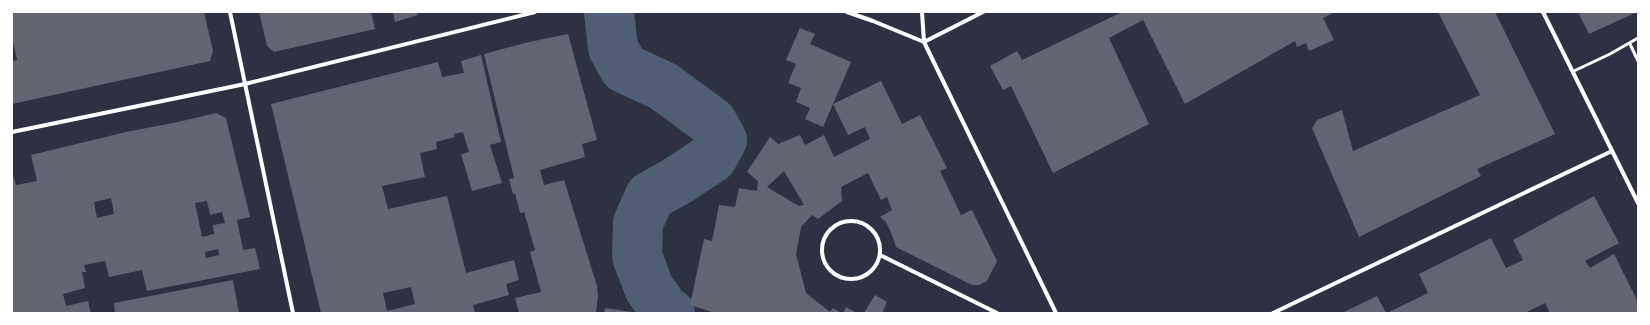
<svg xmlns="http://www.w3.org/2000/svg" width="1650" height="325" font-family="'Open Sans',sans-serif">
	<style>
		.lines { fill: none; stroke-linecap: round; stroke-linejoin: round }
		.river { stroke: #4f5d75; stroke-width: 50 }
		.building { fill: #626471; fill-rule: evenodd }
		.service { stroke: #fff; stroke-width: 3 }
		.minor { stroke: #fff; stroke-width: 4 }
	</style>
	<rect width="100%" height="100%" fill="#2d3142"/>
	<g class="lines">
		<path class="river" d="M 609,12 L 613,48 L 624,68 L 663,86 L 712,122 L 722,140 L 712,158 L 677,181 L 650,196 L 638,223 L 637,256 L 649,288 L 664,309 L 670,313"/>
	</g>
	<path class="building" d="M 12,12 L 204,12 L 213,51 L 210,61 L 12,104 L 12,61 L 17,60 L 12,37 Z
		M 259,12 L 371,12 L 375,29 L 274,52 L 267,46 Z
		M 393,12 L 417,12 L 418,15 L 395,22 Z
		M 1122,12 L 1335,12 L 1323,18 L 1334,40 L 1309,51 L 1306,43 L 1297,47 L 1295,41 L 1185,104 L 1143,20 L 1109,38 L 1149,124 L 1053,173 L 1011,86 L 1003,90 L 990,66 L 1017,51 L 1022,60 Z
		M 1438,12 L 1495,12 L 1555,134 L 1477,169 L 1481,176 L 1359,237 L 1312,128 L 1317,120 L 1342,110 L 1353,151 L 1480,95 Z
		M 1578,12 L 1637,12 L 1589,34 Z
		M 800,28 L 815,34 L 810,44 L 851,62 L 833,104 L 881,81 L 902,124 L 920,115 L 947,168 L 940,171 L 961,215 L 972,210 L 997,261 L 987,281 L 979,285 L 972,285 L 896,247 L 892,235 L 886,222 L 880,217 L 892,210 L 887,197 L 881,200 L 868,173 L 841,187 L 842,201 L 818,219 L 812,215 L 801,227 L 796,254 L 806,293 L 830,312 L 833,308 L 841,313 L 715,313 L 690,305 L 704,239 L 712,241 L 719,205 L 735,207 L 739,188 L 757,191 L 758,181 L 747,172 L 770,137 L 778,144 L 800,135 L 805,145 L 824,135 L 834,157 L 870,139 L 865,127 L 848,135 L 833,104 L 823,127 L 805,119 L 810,108 L 796,102 L 801,88 L 788,83 L 796,64 L 786,60 ZM 784,171 L 804,205 L 799,206 L 767,187 Z
		M 568,34 L 597,140 L 582,144 L 585,157 L 540,170 L 544,185 L 564,180 L 597,286 L 598,297 L 596,311 L 596,313 L 519,313 L 515,298 L 541,292 L 530,252 L 535,250 L 524,212 L 520,213 L 515,193 L 513,194 L 509,179 L 514,178 L 484,54 L 529,42 Z
		M 481,55 L 501,142 L 490,145 L 502,183 L 472,191 L 461,154 L 469,152 L 463,132 L 454,134 L 455,137 L 436,142 L 437,149 L 420,153 L 425,177 L 382,186 L 388,209 L 447,196 L 466,273 L 514,260 L 519,280 L 506,284 L 509,295 L 473,305 L 475,313 L 321,313 L 271,104 L 438,62 L 442,77 L 464,73 L 461,61 ZM 411,287 L 415,304 L 387,311 L 383,293 Z
		M 216,113 L 226,118 L 250,217 L 237,220 L 243,250 L 255,248 L 260,269 L 147,291 L 142,270 L 109,277 L 105,261 L 84,265 L 86,272 L 82,272 L 85,288 L 63,294 L 66,306 L 88,301 L 91,313 L 12,313 L 12,172 L 16,185 L 37,181 L 31,155 L 126,132 L 178,122 ZM 111,198 L 114,214 L 97,218 L 94,202 ZM 207,201 L 210,215 L 222,212 L 225,223 L 213,225 L 214,234 L 202,237 L 195,203 ZM 218,249 L 219,255 L 206,258 L 205,252 Z
		M 1594,196 L 1619,243 L 1585,261 L 1590,268 L 1614,254 L 1638,302 L 1638,313 L 1550,313 L 1545,303 L 1525,313 L 1387,313 L 1428,293 L 1419,274 L 1491,238 L 1506,268 L 1523,260 L 1513,240 Z
		M 233,280 L 239,313 L 115,313 L 114,303 Z
		M 875,295 L 887,302 L 882,313 L 864,313 Z
		M 1377,296 L 1386,313 L 1342,313 Z
		M 846,307 L 857,313 L 843,313 Z
		M 605,308 L 632,312 L 632,313 L 604,313 Z"/>
	<g class="lines">
		<path class="service" d="M 1630,44 L 1638,61
			M 1574,71 L 1610,54 L 1638,38"/>
		<path class="minor" d="M 230,12 L 293,313
			M 847,12 L 873,21 L 924,42 L 983,12
			M 922,12 L 924,42 L 1056,313
			M 1543,12 L 1638,203
			M 12,132 L 245,84 L 535,12
			M822 250a29 29 0 1 1 58 0a29 29 0 1 1-58 0Z
			M 880,255 L 997,313
			M 1273,313 L 1612,151"/>
	</g>
	<rect width="1650" height="325" fill="none" stroke="#ffffff" stroke-width="26"/>
</svg>
